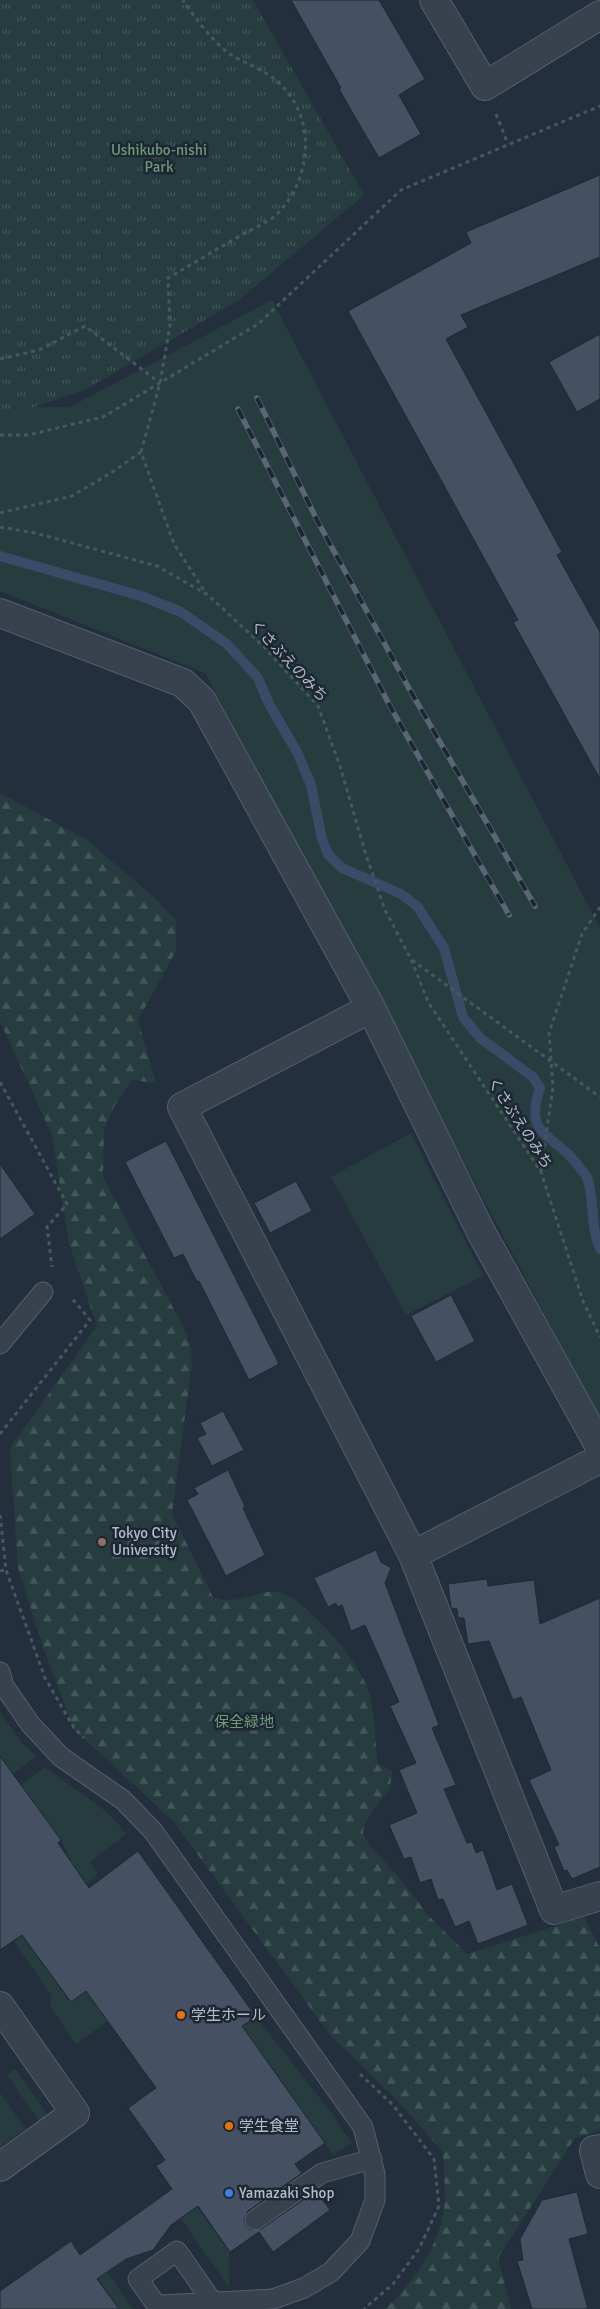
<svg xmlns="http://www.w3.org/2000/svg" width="600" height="2309" font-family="Signika,'Noto Sans JP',sans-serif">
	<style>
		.green { fill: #263c3f }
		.forest { fill: url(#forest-firs) }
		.park { fill: url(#park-tufts) }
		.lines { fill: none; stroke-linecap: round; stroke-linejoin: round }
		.stream { stroke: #394c67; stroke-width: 10 }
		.building { fill: #455162; stroke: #1f2835 }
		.service-casing { stroke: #565f6c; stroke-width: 21 }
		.pedestrian-casing { stroke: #565f6c; stroke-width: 30 }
		.minor-casing { stroke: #565f6c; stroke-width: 30 }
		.tertiary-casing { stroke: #565f6c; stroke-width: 30 }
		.path { stroke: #44595c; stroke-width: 3; stroke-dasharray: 4 4; stroke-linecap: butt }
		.service { stroke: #38414e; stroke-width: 19 }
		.pedestrian { stroke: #38414e; stroke-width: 28 }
		.minor { stroke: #38414e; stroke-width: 28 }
		.tertiary { stroke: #38414e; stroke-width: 28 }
		.rail-casing { stroke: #5a6575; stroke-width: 5.5 }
		.rail { stroke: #1d2633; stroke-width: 4; stroke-dasharray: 11; stroke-linecap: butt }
		.education-dot { fill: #8d6e63; stroke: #1d2633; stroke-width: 2 }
		.food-dot { fill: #e8710a; stroke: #1d2633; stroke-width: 2 }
		.shop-dot { fill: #3f7fe0; stroke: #1d2633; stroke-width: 2 }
		.labels { text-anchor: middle; stroke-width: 5; stroke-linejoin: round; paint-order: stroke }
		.park-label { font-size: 15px; fill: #6b9a76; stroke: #1d2633 }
		.street-label { font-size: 15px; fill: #b4bcc9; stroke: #1d2633 }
		.poi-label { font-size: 15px; fill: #b4bcc9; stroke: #1d2633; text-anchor: start }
	</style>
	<defs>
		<pattern id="forest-firs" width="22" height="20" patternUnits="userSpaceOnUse" patternTransform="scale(1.25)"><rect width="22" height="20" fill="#263c3f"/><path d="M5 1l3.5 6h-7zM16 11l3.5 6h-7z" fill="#435659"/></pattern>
		<pattern id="park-tufts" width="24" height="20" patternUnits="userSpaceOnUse" patternTransform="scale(1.25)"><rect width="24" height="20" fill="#263c3f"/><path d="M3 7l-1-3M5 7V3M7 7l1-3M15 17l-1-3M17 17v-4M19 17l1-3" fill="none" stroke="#435659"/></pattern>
	</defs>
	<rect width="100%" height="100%" fill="#242f3e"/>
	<path class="green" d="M 272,300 L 600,928 L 600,1419 L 205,673 L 0,591 L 0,407 L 70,407 Z
		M 411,1133 L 483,1276 L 406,1315 L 331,1177 Z
		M 0,1712 L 22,1743 L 36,1756 L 13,1774 L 0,1755 Z
		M 45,1767 C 73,1790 105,1804 126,1834 L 90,1862 L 98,1874 L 86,1884 L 72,1863 L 61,1840 L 21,1785 Z
		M 22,1935 L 70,2002 L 86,1991 L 108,2021 L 76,2044 L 50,2006 L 51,1995 L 14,1941 Z
		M 256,2017 L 330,2111 L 352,2143 L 333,2155 L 242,2026 Z
		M 15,2069 L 48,2115 L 39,2121 L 7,2075 Z
		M 0,2093 L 26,2129 L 0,2147 Z
		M 197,2207 L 229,2251 L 229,2287 L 181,2219 Z
		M 107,2272 L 133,2309 L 119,2309 L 98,2279 Z"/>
	<path class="forest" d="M 0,793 L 87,840 L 155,898 L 176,921 L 176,951 L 138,1020 L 156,1083 L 132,1080 L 115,1105 L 104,1129 L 103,1177 L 184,1328 L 191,1349 L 192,1363 L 172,1514 L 213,1597 C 219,1598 226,1601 232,1600 C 247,1599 266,1588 281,1593 C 309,1602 361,1664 369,1692 C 375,1714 375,1741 378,1765 L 392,1771 L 390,1789 L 374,1808 L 364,1826 L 363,1833 L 369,1845 L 397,1875 L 429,1916 L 467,1954 L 584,1917 L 600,1948 L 600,2131 L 575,2138 L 498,2258 L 511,2309 L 385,2309 C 411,2286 436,2250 443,2215 C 447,2198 443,2170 443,2152 L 395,2098 L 331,2036 L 173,1821 L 73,1728 L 41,1641 L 18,1568 L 10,1448 L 97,1326 L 69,1243 L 52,1135 L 0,1021 Z"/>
	<path class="park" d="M 0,0 L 253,0 L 364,195 L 238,301 L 86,389 L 19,412 L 0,412 Z"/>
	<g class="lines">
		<path class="stream" d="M 0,556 L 141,596 L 181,612 L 227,644 L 258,678 L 269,704 L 297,752 L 311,785 L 322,839 L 328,854 L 342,868 L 401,894 L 417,906 L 444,948 L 463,1017 L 480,1038 L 533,1077 L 540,1088 C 523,1138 553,1132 578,1165 C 580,1169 585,1173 587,1177 C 595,1200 590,1226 600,1249"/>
	</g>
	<path class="building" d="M 291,0 L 379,0 L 425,79 L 399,95 L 421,134 L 379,158 L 358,122 L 339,89 L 341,88 Z
		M 600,175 L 600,257 L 461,315 L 468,327 L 446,339 L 562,552 L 557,555 L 600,632 L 600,779 L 513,622 L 518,620 L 348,311 L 471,243 L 466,232 Z
		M 600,334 L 600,399 L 577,412 L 549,362 Z
		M 166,1141 L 279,1364 L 249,1380 L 199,1281 L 197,1282 L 183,1254 L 174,1258 L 125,1162 Z
		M 0,1164 L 35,1214 L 0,1239 Z
		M 296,1181 L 312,1211 L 270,1233 L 254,1203 Z
		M 451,1295 L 475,1341 L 436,1362 L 411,1316 Z
		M 223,1411 L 244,1450 L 212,1466 L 197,1438 L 206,1434 L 200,1423 Z
		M 228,1470 L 245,1506 L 243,1508 L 265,1555 L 226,1576 L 187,1500 L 198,1494 L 194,1488 Z
		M 376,1550 L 381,1562 L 391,1568 L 385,1583 L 439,1725 L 432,1728 L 456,1785 L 444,1789 L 467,1843 L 472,1842 L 476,1853 L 483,1850 L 497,1890 L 512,1884 L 528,1925 L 478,1944 L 469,1921 L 455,1927 L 443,1899 L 438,1900 L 431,1879 L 420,1883 L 411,1857 L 404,1859 L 389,1825 L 417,1813 L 399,1770 L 416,1763 L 390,1706 L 399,1702 L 365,1625 L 351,1631 L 342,1605 L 337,1607 L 336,1603 L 328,1607 L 314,1578 Z
		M 487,1579 L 488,1586 L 534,1580 L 540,1624 L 600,1598 L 600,1867 L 572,1879 L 567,1870 L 564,1871 L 554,1847 L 559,1845 L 529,1780 L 551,1770 L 521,1697 L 513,1700 L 489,1641 L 468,1644 L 464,1618 L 458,1618 L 457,1609 L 451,1608 L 448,1584 Z
		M 0,1756 L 61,1840 L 58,1843 L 89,1888 L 138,1851 L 256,2017 L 242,2026 L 325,2143 L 295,2164 L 302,2173 L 248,2211 L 244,2220 L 246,2226 L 251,2230 L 261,2229 L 316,2191 L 330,2210 L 273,2252 L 259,2232 L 230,2252 L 198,2206 L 171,2225 L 153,2250 L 126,2259 L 97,2279 L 119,2309 L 0,2309 L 0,2291 L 71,2241 L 80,2255 L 172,2189 L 156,2166 L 165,2160 L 128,2108 L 156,2088 L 86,1991 L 71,2002 L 22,1935 L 0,1950 Z
		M 577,2192 L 588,2234 L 569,2239 L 588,2309 L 532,2309 L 517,2261 L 523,2260 L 520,2239 L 542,2200 Z"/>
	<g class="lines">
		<g class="service-casing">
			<path id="service" d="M 0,1344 L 43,1292
				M 0,1672 L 4,1686 L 31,1725 L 61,1757 L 123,1800 L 153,1831 L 363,2127 L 375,2174 L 375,2200 L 360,2241 L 331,2272 L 304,2288 L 273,2299 L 160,2305 L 155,2303 L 138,2279 L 177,2251 L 212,2301
				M 255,2220 L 322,2173 L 372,2159"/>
		</g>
		<g class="pedestrian-casing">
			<path id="pedestrian" d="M 0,2006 L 75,2113 L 0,2167"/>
		</g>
		<g class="minor-casing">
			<path id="minor" d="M 434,0 L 485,86 L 600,15
				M 371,1008 L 182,1107 L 413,1555 L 554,1910 L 600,1896
				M 413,1555 L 600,1459
				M 600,2149 L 594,2150 L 600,2174"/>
		</g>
		<g class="tertiary-casing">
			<path id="tertiary" d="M 0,613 L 183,683 L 202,701 L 371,1008 L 481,1232 L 600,1447"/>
		</g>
		<path class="path" d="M 496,114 L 508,144
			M 0,359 L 39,350 L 85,326 L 160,383
			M 0,435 L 28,435 L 103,417 L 258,324 L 401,190 L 600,106
			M 141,452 L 160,383 L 170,326 L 168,278 C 194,263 220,247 247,232 C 256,227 269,222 276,215 C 310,182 317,124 284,88 C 270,72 251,66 233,56 C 217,47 193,16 183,0
			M 0,513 L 72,496 L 114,471 L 141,452 L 174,544 L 207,595
			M 0,527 L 35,533 L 157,566 L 208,595 L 262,645 L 318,706 L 340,766 L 366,855 L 385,910 L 411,959 L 428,1002 L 541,1172 L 583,1301 L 600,1337
			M 412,960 L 600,1097
			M 0,1082 L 67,1204 L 47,1227 L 52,1267
			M 541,1171 L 553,1087 L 549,1033 L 582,934 L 600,907
			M 0,1434 L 90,1320 L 70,1296
			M 0,1515 L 6,1570 L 45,1678 L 74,1728 L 84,1738
			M 0,1571 L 6,1570
			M 360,2074 L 393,2105 L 434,2159 L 439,2206 L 419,2249 L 393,2284 L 364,2309"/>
		<use href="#service" class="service"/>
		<use href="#pedestrian" class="pedestrian"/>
		<use href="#minor" class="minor"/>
		<use href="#tertiary" class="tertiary"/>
		<g class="rail-casing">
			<path id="rail" d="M 257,398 L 318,522 L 411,692 L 535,906
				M 238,409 L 391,708 L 509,915"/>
		</g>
		<use href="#rail" class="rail"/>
	</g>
	<circle class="education-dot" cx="102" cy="1542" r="5"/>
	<g class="food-dot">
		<circle cx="181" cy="2015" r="5"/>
		<circle cx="229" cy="2126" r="5"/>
	</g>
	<circle class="shop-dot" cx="229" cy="2193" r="5"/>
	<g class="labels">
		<g class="park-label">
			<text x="159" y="155">Ushikubo-nishi<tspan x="159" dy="17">Park</tspan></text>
			<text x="244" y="1727">保全緑地</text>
		</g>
		<g class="street-label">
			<text transform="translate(289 661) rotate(47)" y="5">くさぶえのみち</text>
			<text transform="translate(520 1123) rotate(57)" y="5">くさぶえのみち</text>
		</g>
		<g class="poi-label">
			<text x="112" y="1538">Tokyo City<tspan x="112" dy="17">University</tspan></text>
			<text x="191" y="2020">学生ホール</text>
			<text x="239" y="2131">学生食堂</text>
			<text x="239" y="2198">Yamazaki Shop</text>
		</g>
	</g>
</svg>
